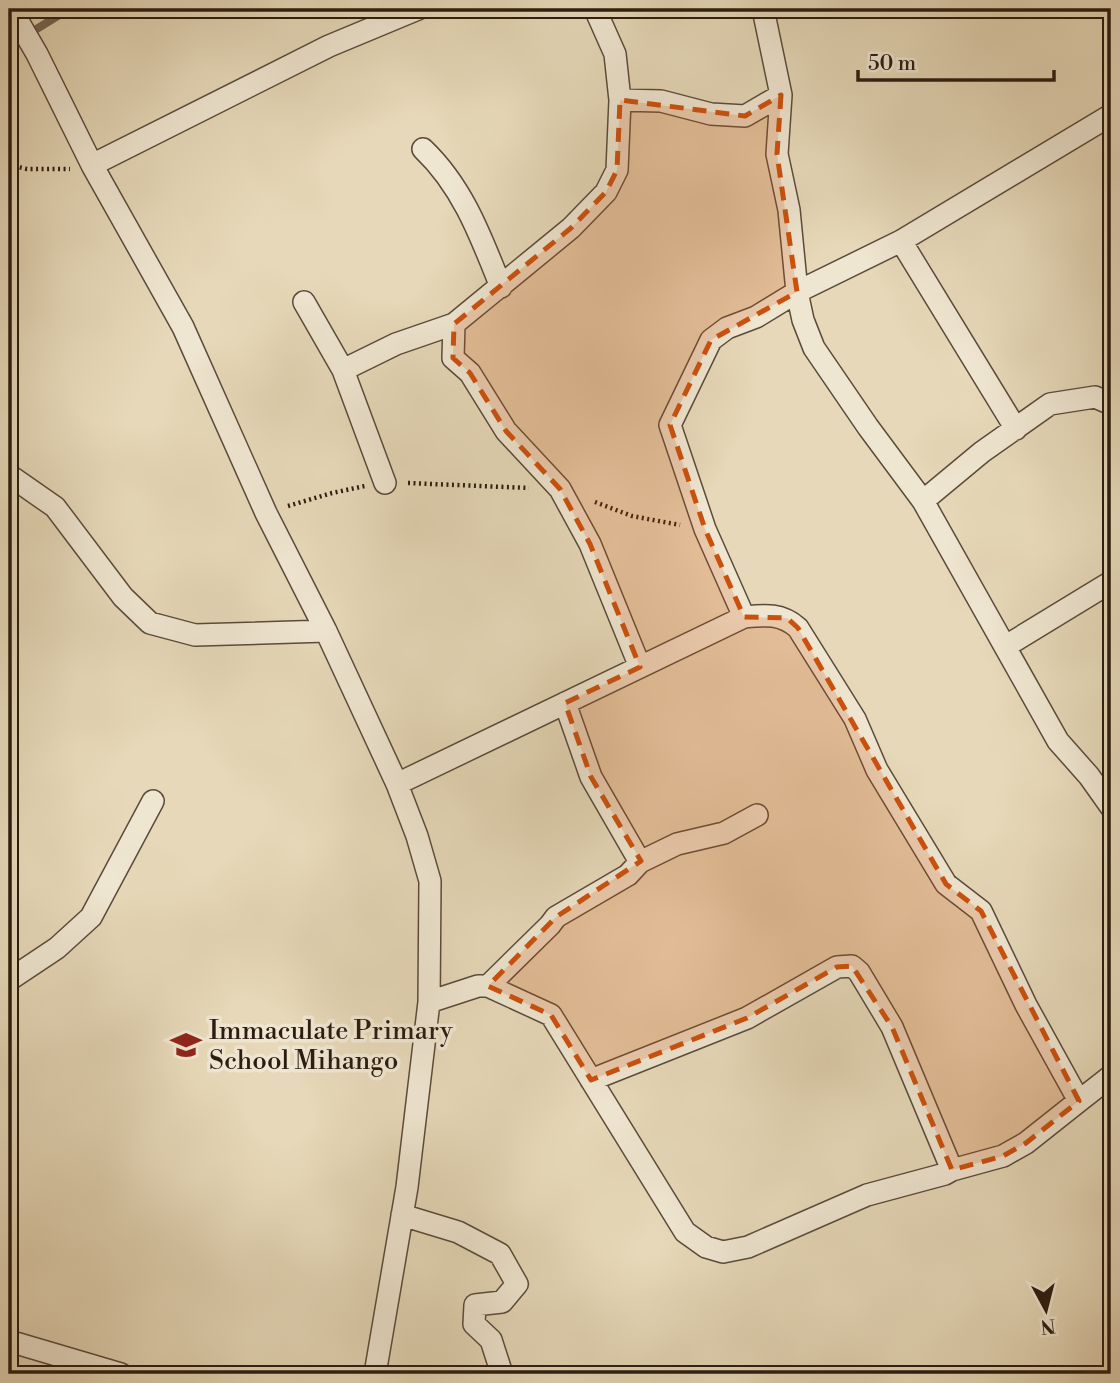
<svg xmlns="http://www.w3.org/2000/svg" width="1120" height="1383" font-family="'Libre Bodoni',serif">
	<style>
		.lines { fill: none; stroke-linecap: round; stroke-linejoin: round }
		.stream { stroke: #756653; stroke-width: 8 }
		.minor-casing { stroke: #5a4b3b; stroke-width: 24 }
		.path { stroke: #2b1c11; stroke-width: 4.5; stroke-dasharray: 2 3.5; stroke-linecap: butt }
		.minor { stroke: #efe6d1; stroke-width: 21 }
		.marked { fill: #cc500d; fill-opacity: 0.2; stroke: #cc500d; stroke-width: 5; stroke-dasharray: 14 9; stroke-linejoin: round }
		.labels { text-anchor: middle; stroke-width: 7; stroke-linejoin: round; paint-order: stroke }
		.poi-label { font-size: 26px; fill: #2b1c11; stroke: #efe6d1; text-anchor: start }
	</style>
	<rect width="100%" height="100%" fill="#e6d8b8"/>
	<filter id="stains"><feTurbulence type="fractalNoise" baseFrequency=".00286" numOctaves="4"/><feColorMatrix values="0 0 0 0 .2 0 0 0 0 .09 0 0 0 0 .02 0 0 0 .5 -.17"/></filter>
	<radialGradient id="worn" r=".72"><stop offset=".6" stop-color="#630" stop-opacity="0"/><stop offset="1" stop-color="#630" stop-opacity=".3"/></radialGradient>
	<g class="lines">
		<path class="stream" d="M 9,46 L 69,9"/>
		<g class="minor-casing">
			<path id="minor" d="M 11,9 L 37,54 L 92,165 L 183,327 L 266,513 L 326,631 L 397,784 L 417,836 L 430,881 L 429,1002 L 407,1187 L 375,1374
				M 620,100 L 661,101 L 711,114 L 745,116 L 781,95
				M 1111,115 L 901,241 L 797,292 L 803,320 L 814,348 L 868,427 L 923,501 L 1058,741 L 1089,776 L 1111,807
				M 423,149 C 463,187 481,237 501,287
				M 92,165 L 329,46 L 418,9
				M 901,241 L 1016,429
				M 304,302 L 343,370 L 385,483
				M 454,324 L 453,358 L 470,373 L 506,431 L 560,489 L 590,544 L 640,667
				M 343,370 L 396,344 L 454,324 L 571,228 L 606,192 L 617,170 L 620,100 L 615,54 L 595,9
				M 9,475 L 55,507 L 123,597 L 150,623 L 195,635 L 326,631
				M 923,501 L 982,452 L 1050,404 L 1095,397 L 1111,404
				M 1006,646 L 1111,582
				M 565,703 L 591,777 L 640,862
				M 397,784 L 744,617 L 705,529 L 670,425 L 711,340 L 727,328 L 756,317 L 797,292 L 789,210 L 777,154 L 781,95 L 763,9
				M 9,980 L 57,948 L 91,917 L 153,801
				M 488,986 L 550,925 L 556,917 L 628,875 L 640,862 L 677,844 L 724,833 L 757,815
				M 429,1002 L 478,986 L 488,986 L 551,1015 L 685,1232 L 706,1247 L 723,1252 L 748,1247 L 867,1195 L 945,1174 L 952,1170 L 1003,1156 L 1026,1143 L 1079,1101 L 1026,1005 L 981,911 L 946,884 L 877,770 L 855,719 L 798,628 C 781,613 765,615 744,617
				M 591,1080 L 747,1018 L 837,967 L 852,966 L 859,972 L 892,1027 L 952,1170
				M 1079,1101 L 1111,1076
				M 402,1215 L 458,1232 L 500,1254 L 517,1284 L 502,1302 L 475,1305 L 474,1324 L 491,1340 L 502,1374
				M 9,1341 L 121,1374"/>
		</g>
		<path class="path" d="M 9,165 L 27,169 L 70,169
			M 408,483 L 529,488
			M 595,502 L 632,516 L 680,525
			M 288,506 L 332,493 L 365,486"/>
		<use href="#minor" class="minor"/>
	</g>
	<path class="marked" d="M 781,95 L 777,154 L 797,292 L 711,340 L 670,425 L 705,529 L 744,617 L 787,618 L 798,628 L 946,884 L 981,911 L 1079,1101 L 1026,1143 L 1003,1156 L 952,1170 L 892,1027 L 852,966 L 837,967 L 747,1018 L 591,1080 L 551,1015 L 488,986 L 556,917 L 641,861 L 591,777 L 565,703 L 640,667 L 590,544 L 560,489 L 506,431 L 470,373 L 453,358 L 454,324 L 571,228 L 606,192 L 617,170 L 620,100 L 745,116 Z"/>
	<defs>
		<g id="school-bare" transform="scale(2.415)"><path d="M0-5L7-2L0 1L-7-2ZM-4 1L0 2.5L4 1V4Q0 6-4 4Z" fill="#8f2418" stroke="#efe6d1" stroke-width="2.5" paint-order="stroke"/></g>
	</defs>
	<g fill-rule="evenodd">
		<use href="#school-bare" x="186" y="1045"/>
	</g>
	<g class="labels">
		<g class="poi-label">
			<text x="209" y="1039">Immaculate Primary<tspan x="209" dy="30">School Mihango</tspan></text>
		</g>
	</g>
	<rect width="1120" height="1383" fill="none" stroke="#e6d8b8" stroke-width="35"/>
	<rect x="10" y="10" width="1099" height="1362" fill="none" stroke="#2b1c11" stroke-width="3.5"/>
	<rect x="18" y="18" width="1085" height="1348" fill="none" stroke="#2b1c11" stroke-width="2"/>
	<g transform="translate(1046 1310) rotate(173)" stroke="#efe6d1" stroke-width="5" paint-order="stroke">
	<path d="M0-5L12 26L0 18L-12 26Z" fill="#2b1c11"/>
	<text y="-10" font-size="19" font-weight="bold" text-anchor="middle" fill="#2b1c11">N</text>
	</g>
	<path d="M858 70v10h196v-10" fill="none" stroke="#2b1c11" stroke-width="3.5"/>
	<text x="868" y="70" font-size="21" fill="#2b1c11" stroke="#efe6d1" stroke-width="5" paint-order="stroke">50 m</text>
	<rect width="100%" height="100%" filter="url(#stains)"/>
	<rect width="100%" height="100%" fill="url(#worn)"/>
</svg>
